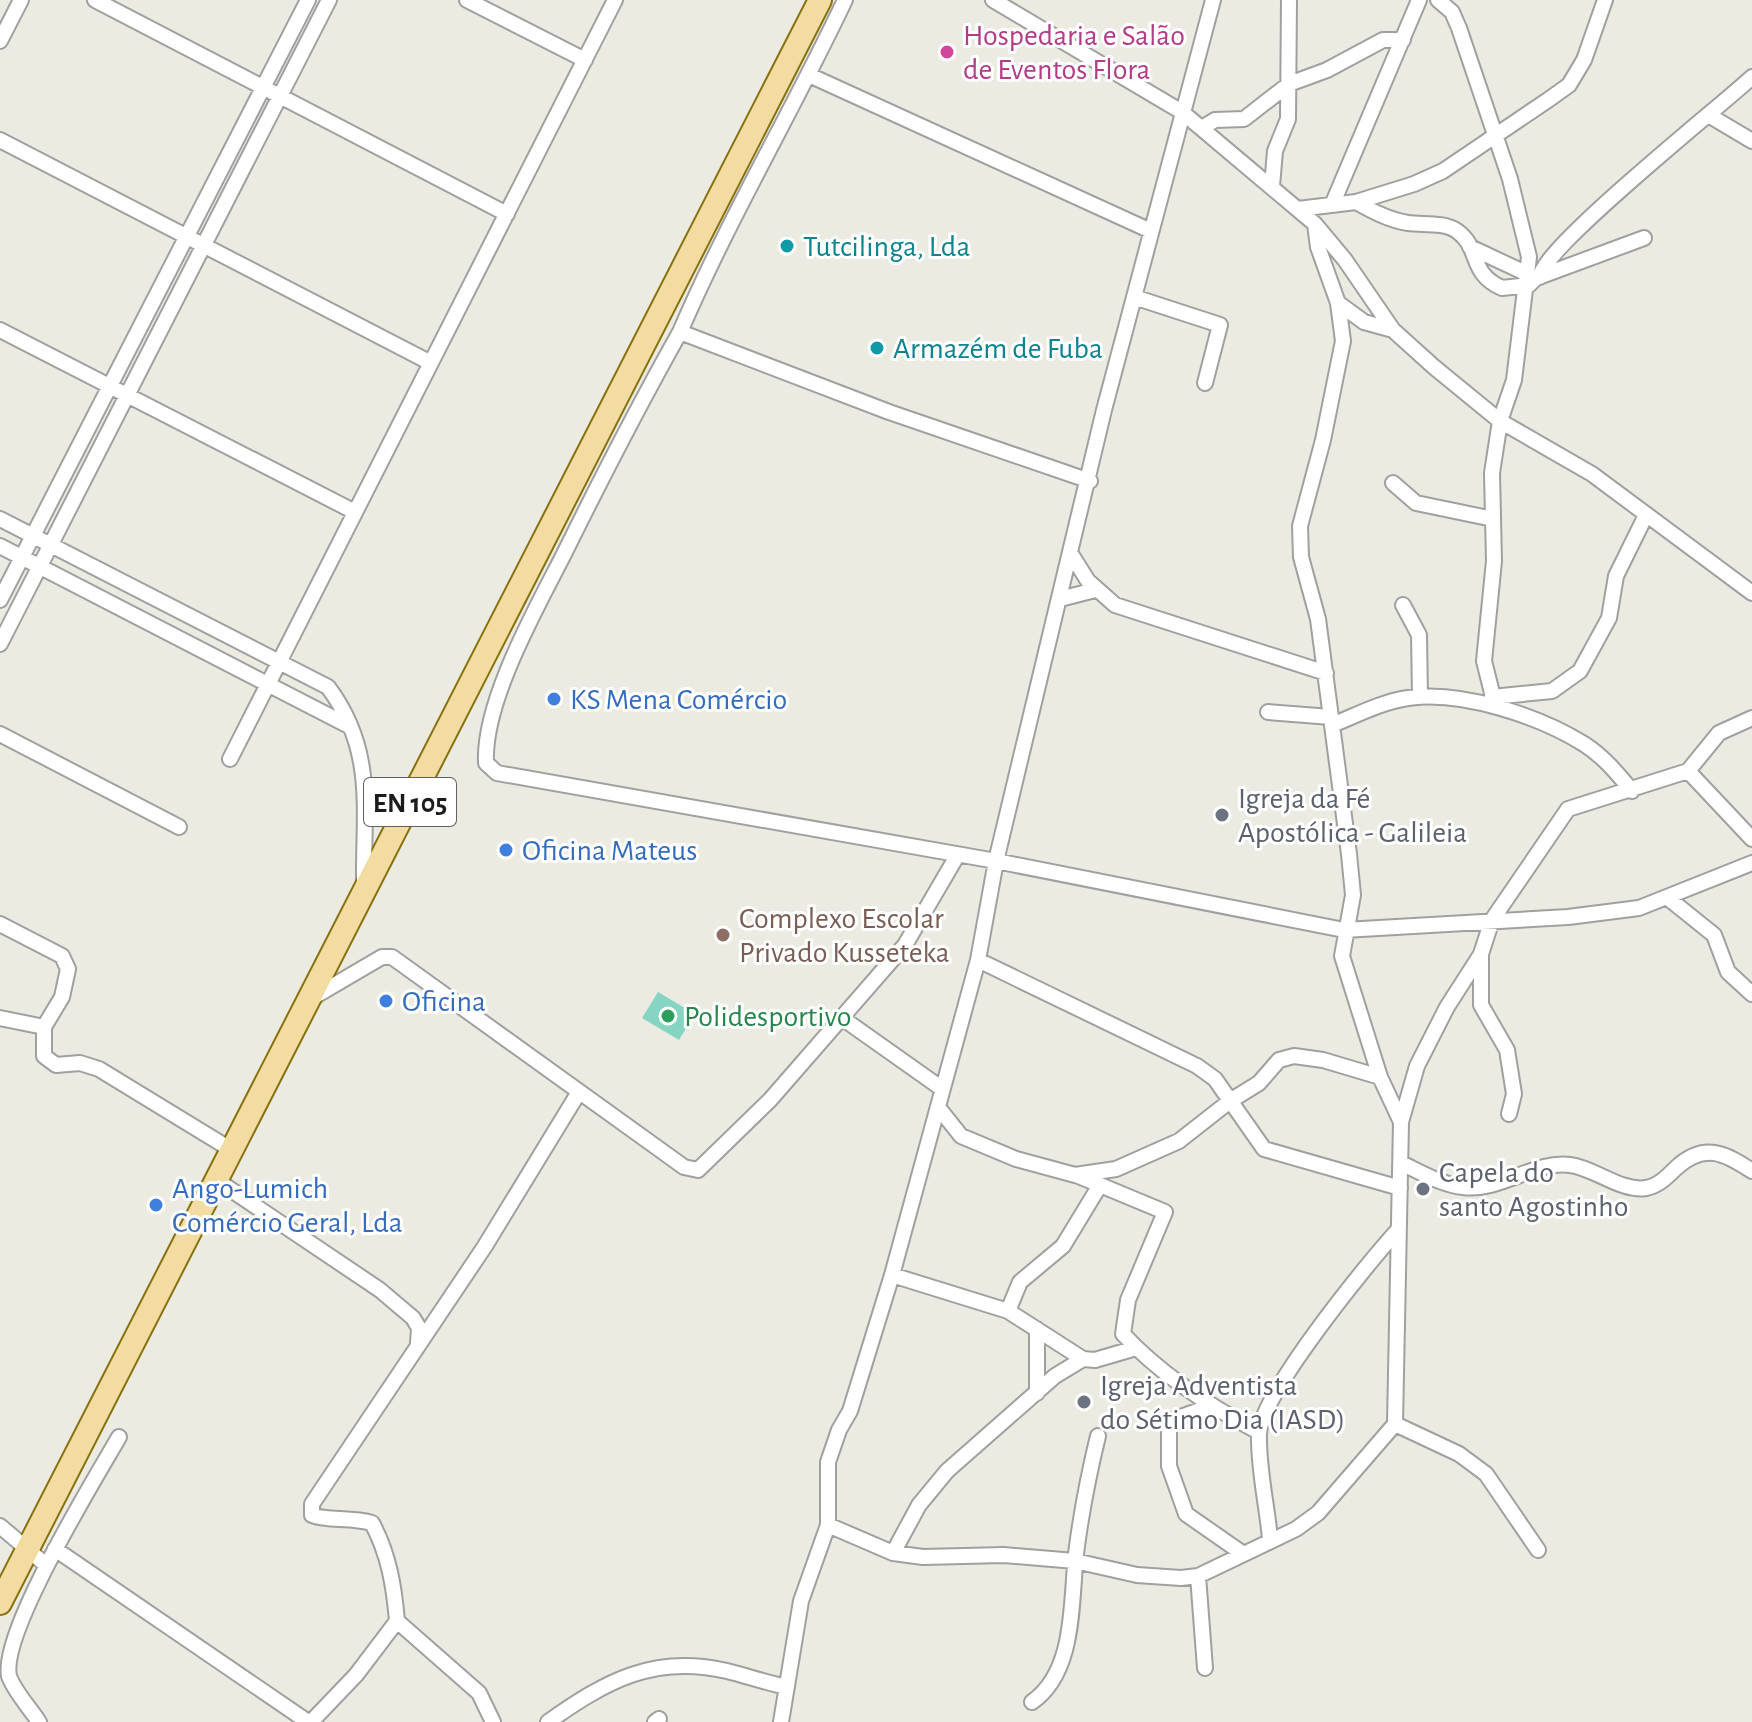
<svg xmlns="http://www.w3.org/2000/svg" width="1752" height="1722" font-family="'Alegreya Sans',sans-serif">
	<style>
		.pitch { fill: #86d5c3 }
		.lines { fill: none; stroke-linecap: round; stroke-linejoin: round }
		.street-casing { stroke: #a0a0a0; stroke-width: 18 }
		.primary-casing { stroke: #87710d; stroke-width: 26 }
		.street { stroke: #fff; stroke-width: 14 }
		.primary { stroke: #f3dca1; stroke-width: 22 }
		.hotel-dot { fill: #d1479c; stroke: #fff; stroke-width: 3 }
		.culture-dot { fill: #0f9aa8; stroke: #fff; stroke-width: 3 }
		.shop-dot { fill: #3f7fe0; stroke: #fff; stroke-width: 3 }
		.worship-dot { fill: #6b7280; stroke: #fff; stroke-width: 3 }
		.education-dot { fill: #8d6e63; stroke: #fff; stroke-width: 3 }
		.leisure-dot { fill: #2e9e5b; stroke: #fff; stroke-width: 3 }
		.labels { text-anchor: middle; stroke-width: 6; stroke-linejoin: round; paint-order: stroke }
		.shield { fill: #fff; stroke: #606060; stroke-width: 2 }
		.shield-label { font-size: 28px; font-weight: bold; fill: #1c1c1c }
		.hotel-label { font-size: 30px; fill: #b23c85; stroke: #fff; text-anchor: start }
		.culture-label { font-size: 30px; fill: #0d838f; stroke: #fff; text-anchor: start }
		.shop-label { font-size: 30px; fill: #366cbe; stroke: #fff; text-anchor: start }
		.worship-label { font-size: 30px; fill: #5b616d; stroke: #fff; text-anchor: start }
		.education-label { font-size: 30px; fill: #785e54; stroke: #fff; text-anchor: start }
		.leisure-label { font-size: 30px; fill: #27864d; stroke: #fff; text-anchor: start }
	</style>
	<rect width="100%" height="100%" fill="#ecebe2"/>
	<path class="pitch" d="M 658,992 L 695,1014 L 679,1040 L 642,1018 Z"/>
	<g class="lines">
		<g class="street-casing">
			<path id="street" d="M 95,0 L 507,214
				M 467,0 L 585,60
				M 993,0 L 1182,112 L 1315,224 L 1345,260 L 1393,330 L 1434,367 L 1500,421 L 1592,474 L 1752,593
				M 1438,0 L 1452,12 L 1459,28 L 1510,179 L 1529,257 L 1514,380 L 1500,421 L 1492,473 L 1494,561 L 1484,661 L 1495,705
				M 0,41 L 21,0
				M 809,75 L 1151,231
				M 1710,116 L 1752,141
				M 1202,128 L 1215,120 L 1244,119 L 1289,84 L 1327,70 L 1383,40 L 1403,40
				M 0,140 L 431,363
				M 1272,186 L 1275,151 L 1288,119 L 1289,0
				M 1356,202 C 1372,211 1389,220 1408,223 C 1424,225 1444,222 1457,231 C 1481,248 1468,273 1502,288 L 1529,285 L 1536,278 L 1644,238
				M 1332,205 L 1419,0
				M 1298,209 L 1356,202 L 1414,184 L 1443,171 L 1548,100 L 1569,85 L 1584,60 L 1605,0
				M 1470,247 L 1536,278
				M 1540,277 C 1541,249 1721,106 1752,77
				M 1134,297 L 1220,325 L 1205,383
				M 1338,303 L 1364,322 L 1393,330
				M 0,330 L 355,512
				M 680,332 C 729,218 792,112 845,0
				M 1090,481 L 889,412 L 680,332 C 639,405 601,479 564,554 C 536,609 483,702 486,763 L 497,773 L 996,861 L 1344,930 L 1568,917 L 1639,908 L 1752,863
				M 1393,483 L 1416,503 L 1493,519
				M 0,519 L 328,687 C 376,751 363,811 364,884
				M 0,546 L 349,726
				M 1071,554 L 1088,581 L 1115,605 L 1326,673
				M 1060,599 L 1095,590
				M 0,600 L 308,0
				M 1403,605 L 1419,635 L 1420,697
				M 0,644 L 329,0
				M 1492,697 L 1552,691 L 1580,671 L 1609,618 L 1616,576 L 1646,515
				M 1268,712 L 1331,717
				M 1332,725 C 1357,715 1381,702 1408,698 C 1461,690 1539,716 1584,744 C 1603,756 1618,774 1632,791
				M 0,734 L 179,827
				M 230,759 L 615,0
				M 1688,771 L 1752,839
				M 1668,898 L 1714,935 L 1728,972 L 1752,994
				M 0,924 L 62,956 L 68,969 L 62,997 L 44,1027 L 44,1056 L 56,1065 L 80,1063 L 99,1069 L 230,1149
				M 1481,955 L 1481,1005 L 1507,1050 L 1514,1094 L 1509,1114
				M 978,960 L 1197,1066 L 1215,1079 L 1264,1149 L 1400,1188
				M 312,998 L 382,957 L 392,957 L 684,1167 L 698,1170 L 770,1100 L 905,945 L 957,856
				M 0,1018 L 44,1027
				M 842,1018 L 941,1088
				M 938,1107 L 961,1136 L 1016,1159 L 1075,1175 L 1116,1169 L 1179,1141 L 1230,1101 L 1259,1083 L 1279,1060 L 1294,1056 L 1323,1060 L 1380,1077
				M 1401,1122 L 1417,1066 L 1447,1007 L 1481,954 L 1492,920 L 1568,809 L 1688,771 L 1719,733 L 1752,718
				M 1401,1163 C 1420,1172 1442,1185 1463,1187 C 1500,1192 1535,1160 1570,1165 C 1595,1168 1621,1192 1646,1188 C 1658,1186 1667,1177 1676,1168 C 1704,1142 1725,1153 1752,1171
				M 1076,1175 L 1165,1212 L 1128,1300 L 1123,1334 C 1161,1375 1209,1406 1259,1432
				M 215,1179 L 380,1290 L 413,1318 L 419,1328 L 418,1344
				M 892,1275 L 1008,1311 L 1083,1359 L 1095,1360 L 1136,1348
				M 1008,1311 L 1020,1282 L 1063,1246 L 1100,1185
				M 1037,1393 L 1037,1329
				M 1211,1406 L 1175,1419 L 1169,1429 L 1169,1466 L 1186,1514 L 1242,1553
				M 1395,1424 L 1459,1454 L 1486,1474 L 1538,1550
				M 828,1525 L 893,1553 L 923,1557 L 1004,1555 L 1075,1561 L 1137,1575 L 1181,1578 L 1198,1576 L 1296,1529 L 1318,1513 L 1395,1424 L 1401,1122 L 1380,1077 L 1342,956 L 1353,895 L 1349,854 L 1318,619 L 1301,557 L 1300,526 L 1323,440 L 1343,341 L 1338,303 L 1318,247 L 1315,224
				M 0,1526 L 46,1565
				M 1270,1539 C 1267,1505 1258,1468 1259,1434 C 1261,1394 1367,1264 1397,1231
				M 55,1549 L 308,1722
				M 893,1553 L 919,1505 L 947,1471 L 1055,1376 L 1083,1359
				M 1198,1576 L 1205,1668
				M 397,1621 C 394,1586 389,1555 372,1523 C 352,1517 325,1521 312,1515 L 312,1504 L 485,1246 L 579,1092
				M 1032,1702 C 1078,1670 1070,1595 1077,1546 C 1082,1509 1089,1473 1098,1436
				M 39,1722 C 30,1708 14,1691 9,1676 C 0,1633 95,1479 119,1437
				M 311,1722 L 356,1675 L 397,1621 L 479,1693 L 493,1722
				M 548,1722 C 606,1681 654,1654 727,1671 C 747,1676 767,1683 787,1687
				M 655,1722 L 659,1719
				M 781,1722 L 801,1601 L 828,1525 L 828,1462 L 839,1430 L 850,1411 L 892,1275 L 978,960 L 996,861 L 1104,410 L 1213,0"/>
		</g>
		<g class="primary-casing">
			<path id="primary" d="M 0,1603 L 820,0"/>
		</g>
		<use href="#street" class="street"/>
		<use href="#primary" class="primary"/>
	</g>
	<circle class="hotel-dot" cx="947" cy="52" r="8"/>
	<g class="culture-dot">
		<circle cx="787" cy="246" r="8"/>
		<circle cx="877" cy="348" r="8"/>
	</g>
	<g class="shop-dot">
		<circle cx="554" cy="699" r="8"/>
		<circle cx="506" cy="850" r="8"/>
		<circle cx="386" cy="1001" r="8"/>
		<circle cx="156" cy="1205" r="8"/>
	</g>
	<g class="worship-dot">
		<circle cx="1222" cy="815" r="8"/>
		<circle cx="1423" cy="1189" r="8"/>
		<circle cx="1084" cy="1402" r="8"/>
	</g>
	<circle class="education-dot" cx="723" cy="935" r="8"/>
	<circle class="leisure-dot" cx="668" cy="1016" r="8"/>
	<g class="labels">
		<rect class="shield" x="364" y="778" width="92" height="48" rx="6"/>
		<g class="shield-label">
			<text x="410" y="812">EN 105</text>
		</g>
		<g class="hotel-label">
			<text x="963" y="45">Hospedaria e Salão<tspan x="963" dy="34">de Eventos Flora</tspan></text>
		</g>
		<g class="culture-label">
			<text x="803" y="256">Tutcilinga, Lda</text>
			<text x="893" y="358">Armazém de Fuba</text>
		</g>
		<g class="shop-label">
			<text x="570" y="709">KS Mena Comércio</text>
			<text x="522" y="860">Oficina Mateus</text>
			<text x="402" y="1011">Oficina</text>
			<text x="172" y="1198">Ango-Lumich<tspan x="172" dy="34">Comércio Geral, Lda</tspan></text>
		</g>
		<g class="worship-label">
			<text x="1238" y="808">Igreja da Fé<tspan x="1238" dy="34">Apostólica - Galileia</tspan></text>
			<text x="1439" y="1182">Capela do<tspan x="1439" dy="34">santo Agostinho</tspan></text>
			<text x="1100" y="1395">Igreja Adventista<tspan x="1100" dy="34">do Sétimo Dia (IASD)</tspan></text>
		</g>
		<g class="education-label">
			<text x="739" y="928">Complexo Escolar<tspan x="739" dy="34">Privado Kusseteka</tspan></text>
		</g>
		<g class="leisure-label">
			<text x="684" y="1026">Polidesportivo</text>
		</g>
	</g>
</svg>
